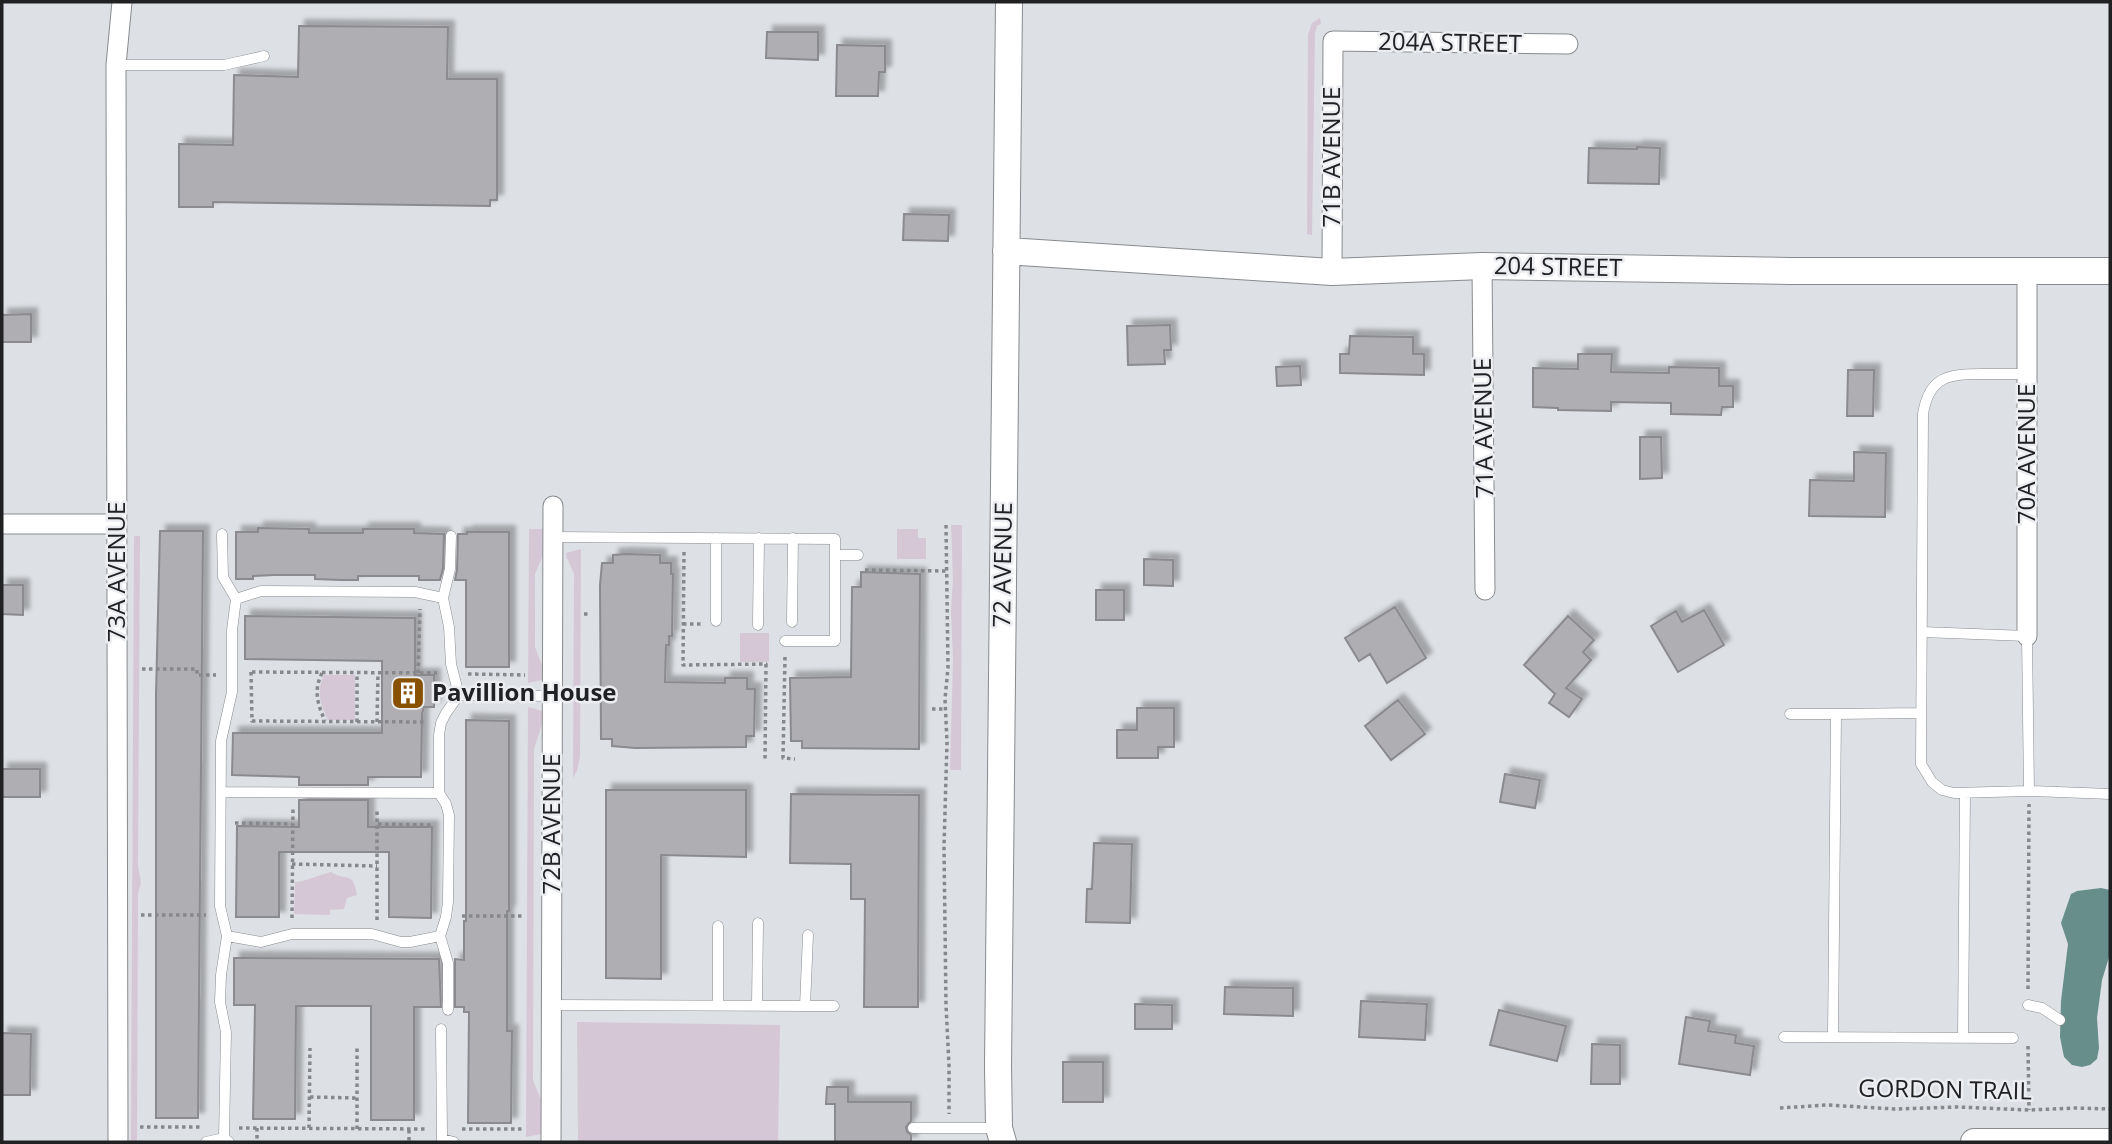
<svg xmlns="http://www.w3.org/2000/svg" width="2112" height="1144" font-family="'Open Sans',sans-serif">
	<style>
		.green { fill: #d6c7d6 }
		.water { fill: #688e8b }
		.building { fill: #afafb3; stroke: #8b8a8e; stroke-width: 2; filter: url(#shadow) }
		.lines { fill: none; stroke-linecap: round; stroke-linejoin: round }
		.lane-casing { stroke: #888b8e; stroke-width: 11 }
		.street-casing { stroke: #888b8e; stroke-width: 21 }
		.secondary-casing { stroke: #888b8e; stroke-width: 28 }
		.path { stroke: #86888c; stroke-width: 3.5; stroke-dasharray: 3.5 3.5; stroke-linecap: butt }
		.lane { stroke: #fff; stroke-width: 10 }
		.street { stroke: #fff; stroke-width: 19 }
		.secondary { stroke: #fff; stroke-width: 26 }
		.labels { text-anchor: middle; stroke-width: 5; stroke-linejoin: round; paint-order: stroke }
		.street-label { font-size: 24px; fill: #202123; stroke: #ebedf1 }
		.poi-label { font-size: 24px; font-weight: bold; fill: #202123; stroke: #ebedf1; text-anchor: start }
	</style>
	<defs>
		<filter id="shadow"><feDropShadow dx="6" dy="-6" stdDeviation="2" flood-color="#0004"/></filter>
	</defs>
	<rect width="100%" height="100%" fill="#dde0e4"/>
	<path class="green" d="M 1320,18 L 1321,24 L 1317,26 L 1315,33 L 1312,235 L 1307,234 L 1308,35 L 1312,23 Z
		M 951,525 L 962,525 L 961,770 L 950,770 L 953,660 L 951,610 L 953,580 Z
		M 529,529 L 544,529 L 543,555 L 535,574 L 535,647 L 542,665 L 542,680 L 528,683 Z
		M 897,529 L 918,529 L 918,538 L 926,538 L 926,559 L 897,559 Z
		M 134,536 L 140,536 L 138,866 L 141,883 L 138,893 L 137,1142 L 131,1142 Z
		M 581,549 L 580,757 L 577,771 L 573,778 L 574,574 L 567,558 L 566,553 Z
		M 740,633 L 769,633 L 769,662 L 740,662 Z
		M 324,675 L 355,675 L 355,720 L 328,720 C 320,704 316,691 324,675 Z
		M 528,707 L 542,711 L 542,724 L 534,749 L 533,1080 L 541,1100 L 541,1134 L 526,1137 Z
		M 331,872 C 346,882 353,870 357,895 L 347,898 L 344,909 L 330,910 L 330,915 L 294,914 L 295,882 C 308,881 318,875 331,872 Z
		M 577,1022 L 780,1025 L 778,1142 L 578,1142 Z"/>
	<path class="water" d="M 2101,888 L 2110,890 L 2110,954 L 2102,980 L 2097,1018 L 2099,1048 L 2097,1059 L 2090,1065 L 2082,1067 L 2072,1065 L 2064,1057 L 2060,1037 L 2061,1001 L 2068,944 L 2061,923 L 2071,894 L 2077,891 Z"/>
	<path class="building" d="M 299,26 L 448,27 L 447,79 L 497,79 L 497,200 L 490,200 L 490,206 L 213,202 L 213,207 L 179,207 L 179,144 L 233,145 L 234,75 L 298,77 Z
		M 767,32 L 818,32 L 818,60 L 766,58 Z
		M 837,45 L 885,46 L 885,72 L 879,72 L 878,96 L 836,96 Z
		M 1637,147 L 1660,148 L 1659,184 L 1588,183 L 1589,148 L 1637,149 Z
		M 904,214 L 949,215 L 948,241 L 903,240 Z
		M 31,314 L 31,342 L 2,342 L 2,315 Z
		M 1170,325 L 1171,350 L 1164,350 L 1165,364 L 1128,365 L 1127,326 Z
		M 1350,336 L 1413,337 L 1413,354 L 1424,354 L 1424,375 L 1340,373 L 1340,354 L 1349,354 Z
		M 1578,354 L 1612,354 L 1611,372 L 1669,373 L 1669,367 L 1719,368 L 1719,386 L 1733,386 L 1733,407 L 1722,407 L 1721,415 L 1671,414 L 1671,403 L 1611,402 L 1611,411 L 1558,410 L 1558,408 L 1533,407 L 1533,368 L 1578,369 Z
		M 1300,366 L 1301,385 L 1277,386 L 1276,367 Z
		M 1848,370 L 1874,370 L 1873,416 L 1847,416 Z
		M 1640,437 L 1661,437 L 1662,478 L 1640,479 Z
		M 1854,452 L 1886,453 L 1885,517 L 1809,516 L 1810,480 L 1854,481 Z
		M 258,528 L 309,529 L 309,533 L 363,533 L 363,529 L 414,529 L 414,533 L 444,534 L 443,568 L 440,580 L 419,580 L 419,576 L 358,576 L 358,580 L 341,580 L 315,579 L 315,575 L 274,575 L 253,576 L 253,579 L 236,579 L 236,532 L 258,532 Z
		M 160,531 L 203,531 L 198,1118 L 156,1118 L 156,694 Z
		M 467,532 L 509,532 L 509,667 L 466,667 L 466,580 L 455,580 L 457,570 L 458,534 L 467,534 Z
		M 626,554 L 660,555 L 660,563 L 671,563 L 671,574 L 673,574 L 672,636 L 669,636 L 669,645 L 666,645 L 665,682 L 725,683 L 725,678 L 747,678 L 747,689 L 755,689 L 754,736 L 746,736 L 746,747 L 635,748 L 612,746 L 612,739 L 601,739 L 600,585 L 602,563 L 613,563 L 613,555 Z
		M 1144,559 L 1173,560 L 1173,586 L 1144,585 Z
		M 861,572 L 920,574 L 919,749 L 802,748 L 802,741 L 791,741 L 790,678 L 851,677 L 852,587 L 861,587 Z
		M 2,585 L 23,585 L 23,615 L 2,614 Z
		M 1096,590 L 1124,590 L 1124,620 L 1096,620 Z
		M 1395,607 L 1426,658 L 1387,683 L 1370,654 L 1359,661 L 1345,638 Z
		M 1704,610 L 1724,645 L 1678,672 L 1651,626 L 1676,611 L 1682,622 Z
		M 245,616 L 415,618 L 415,675 L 434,675 L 434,707 L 424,707 L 422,714 L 421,777 L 368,777 L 368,785 L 299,785 L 299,777 L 232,775 L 233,733 L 382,733 L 382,661 L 245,659 Z
		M 1568,616 L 1594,640 L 1583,652 L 1591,660 L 1566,688 L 1582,699 L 1569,717 L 1549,703 L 1555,694 L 1524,665 Z
		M 1398,700 L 1425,734 L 1391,760 L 1365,726 Z
		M 1137,708 L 1174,708 L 1174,747 L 1158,747 L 1158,758 L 1117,758 L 1117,730 L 1137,730 Z
		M 466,720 L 509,721 L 509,911 L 507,911 L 507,1031 L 512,1031 L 511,1123 L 468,1123 L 469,1012 L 464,1012 L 464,1007 L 455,1007 L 455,959 L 464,960 L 464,921 L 466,921 Z
		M 2,769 L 40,769 L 40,797 L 2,797 Z
		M 1505,774 L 1540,780 L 1535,808 L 1500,802 Z
		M 606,790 L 746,790 L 746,857 L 661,855 L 661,979 L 606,978 Z
		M 791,794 L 919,795 L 918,1007 L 864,1007 L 865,899 L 851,899 L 851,864 L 790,863 Z
		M 299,800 L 368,800 L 368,827 L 432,827 L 431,918 L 389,917 L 389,852 L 279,852 L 279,917 L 236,917 L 237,826 L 299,827 Z
		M 1094,843 L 1132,844 L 1130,923 L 1086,922 L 1087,889 L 1092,889 Z
		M 234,958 L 439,959 L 441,1007 L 414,1007 L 414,1120 L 371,1120 L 371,1006 L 296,1006 L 295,1119 L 253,1119 L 255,1005 L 234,1005 Z
		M 1225,987 L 1293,988 L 1293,1016 L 1224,1014 Z
		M 1361,1001 L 1427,1004 L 1425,1040 L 1359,1037 Z
		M 1135,1004 L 1172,1005 L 1172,1029 L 1135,1029 Z
		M 1499,1010 L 1566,1026 L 1557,1061 L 1490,1045 Z
		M 1686,1017 L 1710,1021 L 1708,1031 L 1736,1035 L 1735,1043 L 1754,1046 L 1750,1075 L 1679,1064 Z
		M 2,1033 L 31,1034 L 30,1095 L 2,1095 Z
		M 1592,1044 L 1620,1045 L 1620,1084 L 1591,1084 Z
		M 1063,1062 L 1103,1062 L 1103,1102 L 1063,1102 Z
		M 827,1087 L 848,1087 L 848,1102 L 911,1102 L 911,1121 L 906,1127 L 907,1132 L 911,1135 L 911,1142 L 835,1142 L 835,1104 L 826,1104 Z"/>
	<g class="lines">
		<g class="lane-casing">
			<path id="lane" d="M 116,65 L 224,65 L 264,56
				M 2027,374 C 2012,374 1997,374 1983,374 C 1949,374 1929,376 1923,414 L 1921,764 L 1932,782 L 1942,790 L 1954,793 L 2029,791 L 2110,794
				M 222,534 L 223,577 L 236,599 L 232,630 L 232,692 L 221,741 L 220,906 L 227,936
				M 553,537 L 835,539 L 835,641 L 785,641
				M 716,538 L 716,621
				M 835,555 L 858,555
				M 443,598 L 449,627 L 451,664 L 459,695
				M 236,599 L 261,591 L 415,592 L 443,598 L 450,569 L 451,536
				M 792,622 L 793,538
				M 758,625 L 759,538
				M 1922,632 L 2027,636 L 2029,791
				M 1790,714 L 1836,714
				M 221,792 L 439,793
				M 718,926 L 718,1004
				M 552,1005 L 805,1006 L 808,935
				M 757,1005 L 758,923
				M 2028,1005 L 2042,1008 L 2060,1020
				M 805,1006 L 834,1006
				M 448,1010 L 448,963 L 440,936 L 446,917 L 448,902 L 449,815 L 446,804 L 439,793 L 439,735 L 441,723 L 446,713 L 459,695 L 553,696
				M 441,1029 L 442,1139 L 454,1142
				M 1784,1037 L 2013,1038
				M 1833,1037 L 1836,714 L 1920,713
				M 1963,1037 L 1965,793
				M 913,1128 L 997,1128
				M 224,1138 L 226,1032 L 220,1002 L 221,975 L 227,936 L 261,942 L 292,934 L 372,934 L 401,942 L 410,942 L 440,936
				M 206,1142 L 224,1138 L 229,1142"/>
		</g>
		<g class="street-casing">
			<path id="street" d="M 1482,266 L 1485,590
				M 2027,271 L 2027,636
				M 1332,272 L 1333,41 L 1568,44
				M 2,524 L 117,524
				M 118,1142 L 116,65 L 122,2
				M 551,1142 L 553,506"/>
		</g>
		<g class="secondary-casing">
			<path id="secondary" d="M 1006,251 L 1332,272 L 1482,266 L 1789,271 L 2110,271
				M 1003,1142 L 999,1128 L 998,1066 L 1009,2
				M 1974,1142 L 2110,1142"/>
		</g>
		<path class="path" d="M 946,525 L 948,668 L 945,699 L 947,742 L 944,847 L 946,1005 L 949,1066 L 949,1114
			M 684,552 L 683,665 L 766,664 L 765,761
			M 865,570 L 948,571
			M 584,614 L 590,614
			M 683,624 L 703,624
			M 785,657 L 783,758 L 795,759
			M 142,669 L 197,669 L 197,675 L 216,675
			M 251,672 L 252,721 L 425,722
			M 252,672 L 437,673
			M 322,673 C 313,691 318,705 325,721
			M 418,673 L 420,609
			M 468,674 L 525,675
			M 932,709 L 946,709
			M 357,722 L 357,673
			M 377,722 L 378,673
			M 235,823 L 292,824
			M 378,824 L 433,825
			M 292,864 L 377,866
			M 141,915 L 206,915
			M 462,916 L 524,916
			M 292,918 L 293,807
			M 377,920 L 377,809
			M 2028,989 L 2029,804
			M 2028,1046 L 2029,1110
			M 310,1097 L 357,1098
			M 1780,1108 L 1827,1105 L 1895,1109 L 1958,1107 L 2029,1110 L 2076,1108 L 2110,1109
			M 140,1127 L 201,1127
			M 239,1128 L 427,1129
			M 257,1128 L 257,1142
			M 309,1128 L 310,1048
			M 357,1129 L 357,1048
			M 462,1129 L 523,1129
			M 409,1130 L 409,1142"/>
		<use href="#lane" class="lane"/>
		<use href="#street" class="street"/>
		<use href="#secondary" class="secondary"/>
	</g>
	<defs>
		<g id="building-square" transform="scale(1.75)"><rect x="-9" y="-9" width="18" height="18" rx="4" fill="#875100" stroke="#ebedf1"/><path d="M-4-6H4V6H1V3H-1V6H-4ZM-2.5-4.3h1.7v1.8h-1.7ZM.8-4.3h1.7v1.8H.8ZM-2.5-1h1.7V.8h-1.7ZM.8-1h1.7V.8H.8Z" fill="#fff"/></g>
	</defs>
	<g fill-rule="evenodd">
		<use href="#building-square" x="408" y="693"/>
	</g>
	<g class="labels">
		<g class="street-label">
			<text transform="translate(1450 43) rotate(1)" y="8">204A STREET</text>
			<text transform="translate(1332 157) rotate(-90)" y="8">71B AVENUE</text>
			<text transform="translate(1558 267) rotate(1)" y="8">204 STREET</text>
			<text transform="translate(1484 428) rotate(-91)" y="8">71A AVENUE</text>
			<text transform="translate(2027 454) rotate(-90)" y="8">70A AVENUE</text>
			<text transform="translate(1003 565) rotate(-89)" y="8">72 AVENUE</text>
			<text transform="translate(117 572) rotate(-90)" y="8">73A AVENUE</text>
			<text transform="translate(552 824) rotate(-90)" y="8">72B AVENUE</text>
			<text transform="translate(1945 1090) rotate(1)" y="8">GORDON TRAIL</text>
		</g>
		<g class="poi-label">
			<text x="432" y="701">Pavillion House</text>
		</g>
	</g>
	<rect width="2112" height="1144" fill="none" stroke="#202123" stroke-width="7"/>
</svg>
